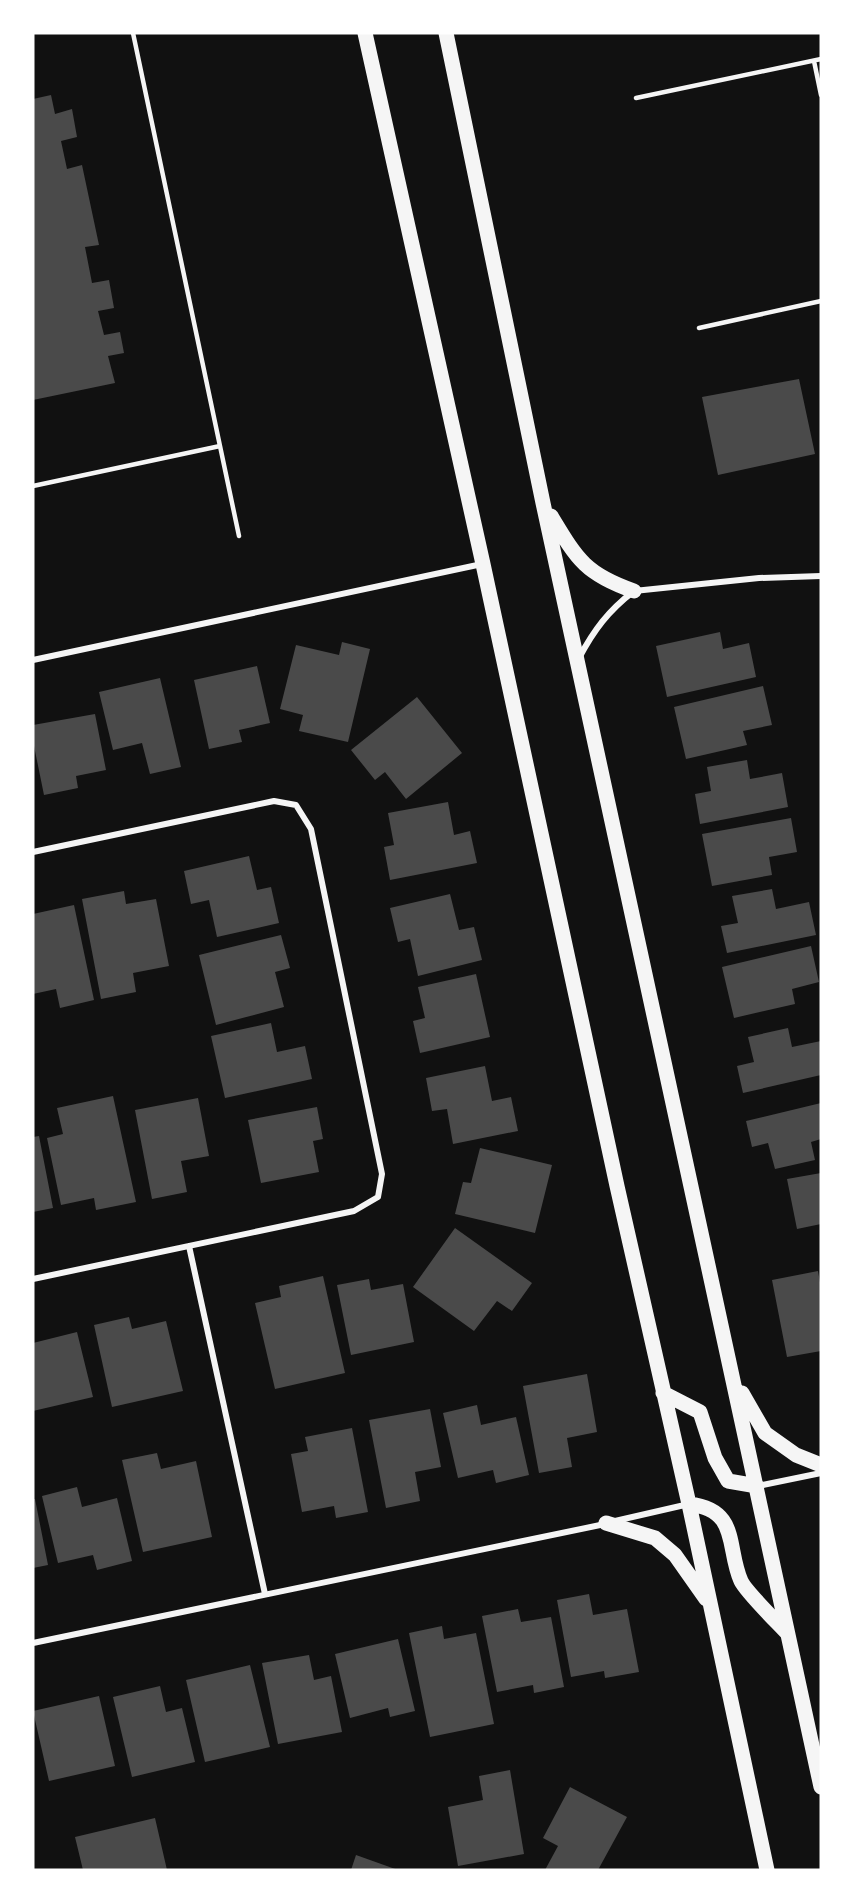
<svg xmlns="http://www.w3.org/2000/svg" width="854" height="1903" font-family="'Space Grotesk',sans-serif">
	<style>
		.building { fill: #4a4a4a }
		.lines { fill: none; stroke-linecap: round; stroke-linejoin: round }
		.service { stroke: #f5f5f5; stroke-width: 4.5 }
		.minor { stroke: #f5f5f5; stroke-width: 6 }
		.primary { stroke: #f5f5f5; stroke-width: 15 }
	</style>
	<rect width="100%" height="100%" fill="#111"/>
	<path class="building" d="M 51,95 L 55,114 L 72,109 L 77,137 L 61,141 L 67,169 L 82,165 L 99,245 L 85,247 L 92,283 L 109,280 L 114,308 L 98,311 L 104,335 L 120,332 L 124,353 L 108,356 L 115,383 L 33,400 L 33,99 Z
		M 799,379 L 815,454 L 718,475 L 702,397 Z
		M 720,632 L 723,649 L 749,643 L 756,677 L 667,697 L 656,646 Z
		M 342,642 L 370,649 L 348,742 L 299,731 L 303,715 L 280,709 L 296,645 L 339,655 Z
		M 257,666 L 270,723 L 239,730 L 242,742 L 209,749 L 194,680 Z
		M 160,678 L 181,767 L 150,774 L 142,743 L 113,750 L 99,692 Z
		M 763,686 L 772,725 L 743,731 L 747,745 L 686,759 L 674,707 Z
		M 417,697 L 462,753 L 406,799 L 385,772 L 375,780 L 351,750 Z
		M 95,714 L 106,770 L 76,776 L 78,788 L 44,795 L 33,741 L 33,725 Z
		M 747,760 L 750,779 L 782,773 L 788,807 L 700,824 L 695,794 L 711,791 L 707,767 Z
		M 448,802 L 454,835 L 470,831 L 477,863 L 390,880 L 384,847 L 394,845 L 388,813 Z
		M 791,818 L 797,852 L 769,857 L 772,875 L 712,886 L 702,834 Z
		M 249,856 L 257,890 L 271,887 L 279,923 L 217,937 L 209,900 L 191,904 L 184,871 Z
		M 772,889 L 776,909 L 809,902 L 816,935 L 727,953 L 721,926 L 738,923 L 732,896 Z
		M 124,891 L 126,904 L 156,899 L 169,966 L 133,973 L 136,992 L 101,999 L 82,899 Z
		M 450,894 L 459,930 L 474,927 L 482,960 L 418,976 L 410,939 L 398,942 L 390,908 Z
		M 74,905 L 94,1000 L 60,1008 L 56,989 L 33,994 L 33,914 Z
		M 281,935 L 290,968 L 275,972 L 284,1007 L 216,1025 L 199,955 Z
		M 811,946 L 819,982 L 792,989 L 795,1004 L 734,1018 L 722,967 Z
		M 476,974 L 490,1037 L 420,1053 L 413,1021 L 425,1018 L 418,987 Z
		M 271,1023 L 277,1052 L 305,1046 L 312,1079 L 225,1098 L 211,1036 Z
		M 788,1028 L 792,1047 L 821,1041 L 821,1075 L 743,1093 L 737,1066 L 754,1062 L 748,1037 Z
		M 485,1066 L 492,1101 L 511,1097 L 518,1131 L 453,1144 L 447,1109 L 432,1111 L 426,1078 Z
		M 113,1096 L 136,1202 L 96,1210 L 94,1198 L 61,1205 L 47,1138 L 63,1134 L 57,1108 Z
		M 198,1098 L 209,1156 L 181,1161 L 187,1192 L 152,1199 L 135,1110 Z
		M 821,1103 L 821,1139 L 811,1142 L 815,1160 L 775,1169 L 768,1143 L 752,1147 L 746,1121 Z
		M 317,1107 L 323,1139 L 313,1141 L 319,1172 L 261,1183 L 248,1120 Z
		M 39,1136 L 53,1208 L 33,1212 L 33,1137 Z
		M 480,1148 L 552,1165 L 535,1233 L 455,1214 L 463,1182 L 471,1183 Z
		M 821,1173 L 821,1224 L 797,1229 L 787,1179 Z
		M 455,1228 L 532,1283 L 512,1311 L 497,1301 L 474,1331 L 413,1287 Z
		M 818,1271 L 821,1288 L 821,1351 L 787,1357 L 772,1280 Z
		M 323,1276 L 345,1373 L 275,1389 L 255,1303 L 281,1297 L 279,1286 Z
		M 369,1279 L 371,1290 L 403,1284 L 414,1342 L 351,1355 L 337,1285 Z
		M 129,1317 L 132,1329 L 166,1321 L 183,1391 L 112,1407 L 94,1325 Z
		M 77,1332 L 93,1397 L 33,1411 L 33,1343 Z
		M 587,1374 L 597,1432 L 567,1438 L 572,1467 L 539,1473 L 523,1386 Z
		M 477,1405 L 481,1425 L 516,1417 L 529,1475 L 496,1483 L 493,1470 L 458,1478 L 443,1413 Z
		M 430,1409 L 441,1467 L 415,1472 L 420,1501 L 386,1508 L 369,1420 Z
		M 352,1428 L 368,1512 L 336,1518 L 334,1506 L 302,1512 L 291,1454 L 308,1451 L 305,1437 Z
		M 157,1453 L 161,1469 L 196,1461 L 212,1537 L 143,1552 L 122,1460 Z
		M 77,1487 L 82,1507 L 117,1498 L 132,1561 L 97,1570 L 93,1555 L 58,1563 L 42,1496 Z
		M 33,1499 L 35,1499 L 48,1565 L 33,1568 Z
		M 589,1594 L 593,1615 L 627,1609 L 639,1672 L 605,1678 L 604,1671 L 571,1677 L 557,1600 Z
		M 518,1609 L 521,1622 L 551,1617 L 564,1687 L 534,1693 L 533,1685 L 497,1692 L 482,1616 Z
		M 442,1626 L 444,1639 L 476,1633 L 494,1724 L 430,1737 L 409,1633 Z
		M 398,1639 L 415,1711 L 390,1717 L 388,1708 L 350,1718 L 335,1654 Z
		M 309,1655 L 314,1680 L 331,1676 L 342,1732 L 278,1744 L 262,1663 Z
		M 250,1665 L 270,1747 L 205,1762 L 186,1680 Z
		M 160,1686 L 166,1712 L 182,1708 L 195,1762 L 132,1777 L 113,1697 Z
		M 99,1696 L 115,1766 L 49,1781 L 33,1711 Z
		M 510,1770 L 524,1854 L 458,1866 L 448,1807 L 483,1800 L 479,1776 Z
		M 570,1787 L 627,1817 L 598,1870 L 545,1870 L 558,1846 L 543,1838 Z
		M 155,1818 L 167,1870 L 83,1870 L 75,1837 Z
		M 356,1855 L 398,1870 L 351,1870 Z"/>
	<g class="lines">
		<path class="service" d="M 814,61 L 821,95
			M 636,98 L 821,59
			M 699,328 L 821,301
			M 220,446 L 239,536
			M 33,486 L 220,446 L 133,33"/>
		<path class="minor" d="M 579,658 C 594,630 608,611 634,591 L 759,578 L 821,576
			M 33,660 L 482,564
			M 33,852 L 274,801 L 296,805 L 311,829 L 382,1174 L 378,1197 L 354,1211 L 33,1279
			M 189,1246 L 265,1594
			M 758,1486 L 821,1473
			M 615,1521 L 689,1504
			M 33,1643 L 605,1524"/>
		<path class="primary" d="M 365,33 L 483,564 L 617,1186 L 689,1504 L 767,1870
			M 446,33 L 543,503 L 821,1787
			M 551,516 C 577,559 585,574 634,591
			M 663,1393 L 700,1412 L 715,1458 L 728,1481 L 757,1486
			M 742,1393 L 765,1433 L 796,1455 L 821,1465
			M 689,1504 C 740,1510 726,1547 741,1581 C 746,1592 778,1623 788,1634
			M 606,1523 L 655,1538 L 675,1555 L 706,1599"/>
	</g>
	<rect width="854" height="1903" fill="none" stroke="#ffffff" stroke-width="69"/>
</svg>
